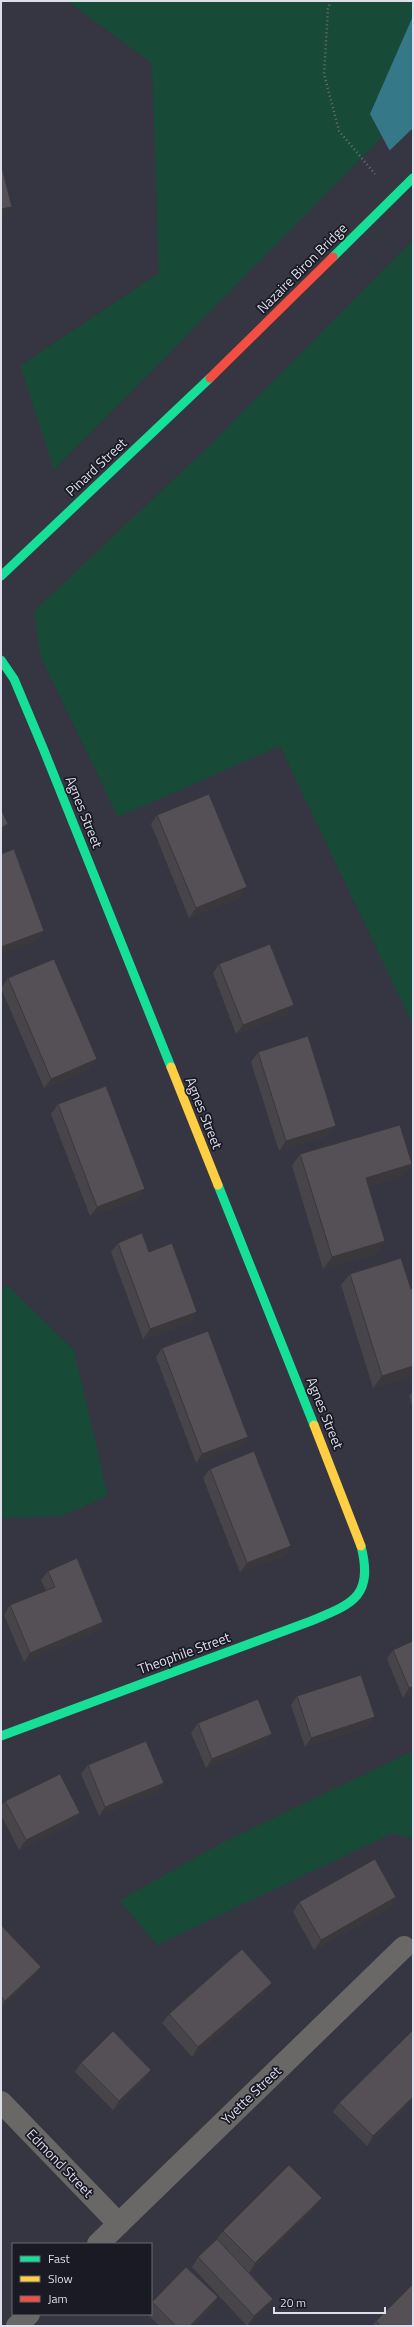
<svg xmlns="http://www.w3.org/2000/svg" width="414" height="2327" font-family="'Titillium Web',sans-serif">
	<style>
		.green { fill: #184a38 }
		.water { fill: #357989 }
		.pier { fill: #353641 }
		.lines { fill: none; stroke-linecap: round; stroke-linejoin: round }
		.path { stroke: #706e71; stroke-width: 2.5; stroke-dasharray: 1 3; stroke-linecap: butt }
		.street { stroke: #6a6767; stroke-width: 22 }
		.fast { stroke: #16e098; stroke-width: 9 }
		.slow { stroke: #ffcf43; stroke-width: 9 }
		.fast-bridge { stroke: #16e098; stroke-width: 9 }
		.jam-bridge { stroke: #f24e42; stroke-width: 9 }
		.wall { fill: #48454a }
		.shaded-wall { fill: #3b383c }
		.building { fill: #545056; stroke: #3b383c }
		.labels { text-anchor: middle; stroke-width: 3.5; stroke-linejoin: round; paint-order: stroke }
		.street-label { font-size: 14px; fill: #dddeec; stroke: #191a23 }
	</style>
	<rect width="100%" height="100%" fill="#353641"/>
	<path class="green" d="M 67,1 L 413,1 L 413,16 L 370,114 L 382,137 L 54,470 L 20,366 L 159,273 L 152,63 Z
		M 413,240 L 413,1025 L 280,746 L 118,817 L 40,655 L 34,611 L 206,449 Z
		M 7,1285 L 74,1350 L 108,1496 L 61,1516 L 1,1518 L 1,1290 Z
		M 413,1751 L 413,1839 L 393,1833 L 157,1945 L 120,1900 L 220,1844 Z"/>
	<path class="water" d="M 413,16 L 413,194 L 370,114 Z"/>
	<path class="pier" d="M 413,128 L 413,196 L 388,152 Z"/>
	<g class="lines">
		<path class="path" d="M 331,1 L 328,9 L 324,74 L 339,131 L 375,174"/>
		<path class="street" d="M 1,2102 L 119,2224
			M 98,2244 L 404,1947
			M 17,2326 L 29,2314"/>
		<path class="fast" d="M 1,576 L 210,378
			M 1,660 L 14,679 L 43,748 L 171,1067
			M 218,1185 L 314,1425
			M 1,1736 L 311,1621 C 352,1604 374,1597 361,1546"/>
		<path class="slow" d="M 171,1067 L 218,1185
			M 314,1425 L 361,1546"/>
		<path class="fast-bridge" d="M 333,257 L 413,178"/>
		<path class="jam-bridge" d="M 210,378 L 333,257"/>
	</g>
	<path class="wall" d="M 157,815 L 241,897 L 189,918 L 151,824 Z
		M 219,964 L 287,1014 L 236,1034 L 213,973 Z
		M 8,978 L 90,1069 L 44,1088 L 1,988 Z
		M 258,1052 L 329,1135 L 279,1151 L 251,1062 Z
		M 58,1104 L 138,1199 L 90,1216 L 51,1114 Z
		M 300,1154 L 404,1176 L 369,1186 L 377,1253 L 323,1269 L 292,1166 Z
		M 118,1243 L 197,1312 L 191,1322 L 143,1339 L 111,1252 Z
		M 350,1274 L 413,1376 L 373,1388 L 341,1285 Z
		M 162,1348 L 248,1437 L 241,1446 L 196,1463 L 156,1357 Z
		M 413,1391 L 413,1408 L 409,1396 Z
		M 210,1469 L 291,1546 L 284,1556 L 240,1572 L 203,1478 Z
		M 48,1571 L 103,1622 L 97,1631 L 24,1662 L 4,1615 L 10,1605 L 46,1591 L 41,1580 Z
		M 393,1650 L 413,1694 L 403,1698 L 387,1659 Z
		M 297,1696 L 368,1726 L 305,1747 L 291,1705 Z
		M 198,1723 L 265,1743 L 206,1768 L 191,1733 Z
		M 88,1765 L 164,1783 L 157,1792 L 99,1816 L 81,1774 Z
		M 5,1801 L 80,1813 L 73,1823 L 19,1850 L 1,1815 L 1,1807 Z
		M 396,1897 L 390,1907 L 314,1950 L 293,1912 L 299,1902 Z
		M 1,1925 L 34,1976 L 1,2008 Z
		M 265,1993 L 192,2057 L 162,2023 L 169,2014 Z
		M 81,2063 L 151,2070 L 144,2079 L 113,2110 L 75,2072 Z
		M 413,2100 L 367,2146 L 333,2112 L 339,2103 Z
		M 315,2207 L 249,2273 L 273,2299 L 266,2308 L 247,2326 L 192,2267 L 198,2257 L 216,2240 L 223,2231 Z
		M 218,2297 L 212,2307 L 193,2326 L 160,2326 L 147,2314 L 151,2314 L 151,2303 L 152,2302 Z
		M 376,2321 L 413,2326 L 372,2326 Z"/>
	<path class="shaded-wall" d="M 12,207 L 3,220 L 1,220 L 1,209 Z
		M 8,824 L 1,835 L 1,828 Z
		M 247,887 L 241,897 L 189,918 L 196,908 Z
		M 44,931 L 38,941 L 1,954 L 1,947 Z
		M 294,1005 L 287,1014 L 236,1034 L 243,1025 Z
		M 97,1059 L 90,1069 L 44,1088 L 51,1079 Z
		M 336,1126 L 329,1135 L 279,1151 L 286,1141 Z
		M 412,1164 L 404,1176 L 358,1189 L 366,1178 Z
		M 145,1189 L 138,1199 L 90,1216 L 97,1207 Z
		M 385,1241 L 377,1253 L 323,1269 L 332,1257 Z
		M 197,1312 L 191,1322 L 143,1339 L 150,1329 Z
		M 413,1366 L 413,1376 L 373,1388 L 382,1376 Z
		M 248,1437 L 241,1446 L 196,1463 L 202,1454 Z
		M 291,1546 L 284,1556 L 240,1572 L 247,1563 Z
		M 103,1622 L 97,1631 L 24,1662 L 30,1653 Z
		M 413,1687 L 413,1694 L 403,1698 L 409,1688 Z
		M 375,1717 L 368,1726 L 305,1747 L 311,1738 Z
		M 272,1734 L 265,1743 L 206,1768 L 212,1759 Z
		M 164,1783 L 157,1792 L 99,1816 L 105,1807 Z
		M 80,1813 L 73,1823 L 19,1850 L 26,1840 Z
		M 396,1897 L 390,1907 L 314,1950 L 321,1940 Z
		M 41,1967 L 34,1976 L 1,2008 L 1,2006 L 5,2001 Z
		M 272,1983 L 265,1993 L 192,2057 L 198,2047 Z
		M 151,2070 L 144,2079 L 113,2110 L 119,2101 Z
		M 413,2097 L 413,2100 L 367,2146 L 373,2136 Z
		M 322,2198 L 315,2207 L 249,2273 L 255,2263 Z
		M 218,2297 L 212,2307 L 193,2326 L 190,2326 Z
		M 273,2299 L 266,2308 L 247,2326 L 254,2316 Z"/>
	<path class="building" d="M 1,164 L 12,207 L 1,209 Z
		M 209,794 L 247,887 L 196,908 L 157,815 Z
		M 1,809 L 8,824 L 1,828 Z
		M 14,849 L 44,931 L 1,947 L 1,854 Z
		M 270,944 L 294,1005 L 243,1025 L 219,964 Z
		M 54,959 L 97,1059 L 51,1079 L 8,978 Z
		M 308,1036 L 336,1126 L 286,1141 L 258,1052 Z
		M 106,1086 L 145,1189 L 97,1207 L 58,1104 Z
		M 400,1125 L 412,1164 L 366,1178 L 385,1241 L 332,1257 L 300,1154 Z
		M 142,1233 L 149,1252 L 172,1243 L 197,1312 L 150,1329 L 118,1243 Z
		M 401,1258 L 411,1289 L 413,1288 L 413,1366 L 382,1376 L 350,1274 Z
		M 208,1331 L 248,1437 L 202,1454 L 162,1348 Z
		M 254,1451 L 291,1546 L 247,1563 L 210,1469 Z
		M 77,1558 L 103,1622 L 30,1653 L 10,1605 L 55,1587 L 48,1571 Z
		M 413,1641 L 413,1687 L 409,1688 L 393,1650 Z
		M 361,1675 L 375,1717 L 311,1738 L 297,1696 Z
		M 258,1699 L 272,1734 L 212,1759 L 198,1723 Z
		M 146,1741 L 164,1783 L 105,1807 L 88,1765 Z
		M 60,1774 L 80,1813 L 26,1840 L 5,1801 Z
		M 375,1859 L 396,1897 L 321,1940 L 299,1902 Z
		M 1,1925 L 41,1967 L 5,2001 L 1,1996 Z
		M 242,1949 L 272,1983 L 198,2047 L 169,2014 Z
		M 413,2030 L 413,2097 L 373,2136 L 339,2103 Z
		M 113,2031 L 151,2070 L 119,2101 L 81,2063 Z
		M 289,2165 L 322,2198 L 255,2263 L 223,2231 Z
		M 217,2239 L 273,2299 L 254,2316 L 198,2257 Z
		M 186,2267 L 218,2297 L 190,2326 L 176,2326 L 152,2302 Z
		M 413,2284 L 413,2326 L 381,2326 L 376,2321 Z"/>
	<g class="labels">
		<g class="street-label">
			<text transform="translate(302 268) rotate(-45)" y="5">Nazaire Biron Bridge</text>
			<text transform="translate(96 467) rotate(-43)" y="5">Pinard Street</text>
			<text transform="translate(84 812) rotate(68)" y="5">Agnes Street</text>
			<text transform="translate(204 1113) rotate(68)" y="5">Agnes Street</text>
			<text transform="translate(325 1413) rotate(68)" y="5">Agnes Street</text>
			<text transform="translate(184 1653) rotate(-20)" y="5">Theophile Street</text>
			<text transform="translate(251 2095) rotate(-44)" y="5">Yvette Street</text>
			<text transform="translate(60 2163) rotate(46)" y="5">Edmond Street</text>
		</g>
	</g>
	<rect width="414" height="2327" fill="none" stroke="#dddeec" stroke-width="4"/>
	<rect x="12" y="2243" width="140" height="72" fill="#191a23" stroke="#676873"/>
	<rect x="20" y="2256" width="20" height="6" fill="#16e098" stroke="#676873"/>
	<text x="48" y="2263" font-size="12" fill="#dddeec">Fast</text>
	<rect x="20" y="2276" width="20" height="6" fill="#ffcf43" stroke="#676873"/>
	<text x="48" y="2283" font-size="12" fill="#dddeec">Slow</text>
	<rect x="20" y="2296" width="20" height="6" fill="#f24e42" stroke="#676873"/>
	<text x="48" y="2303" font-size="12" fill="#dddeec">Jam</text>
	<path d="M274 2307v6h111v-6" fill="none" stroke="#dddeec" stroke-width="2"/>
	<text x="280" y="2307" font-size="12" fill="#dddeec" stroke="#191a23" stroke-width="3" paint-order="stroke">20 m</text>
</svg>
